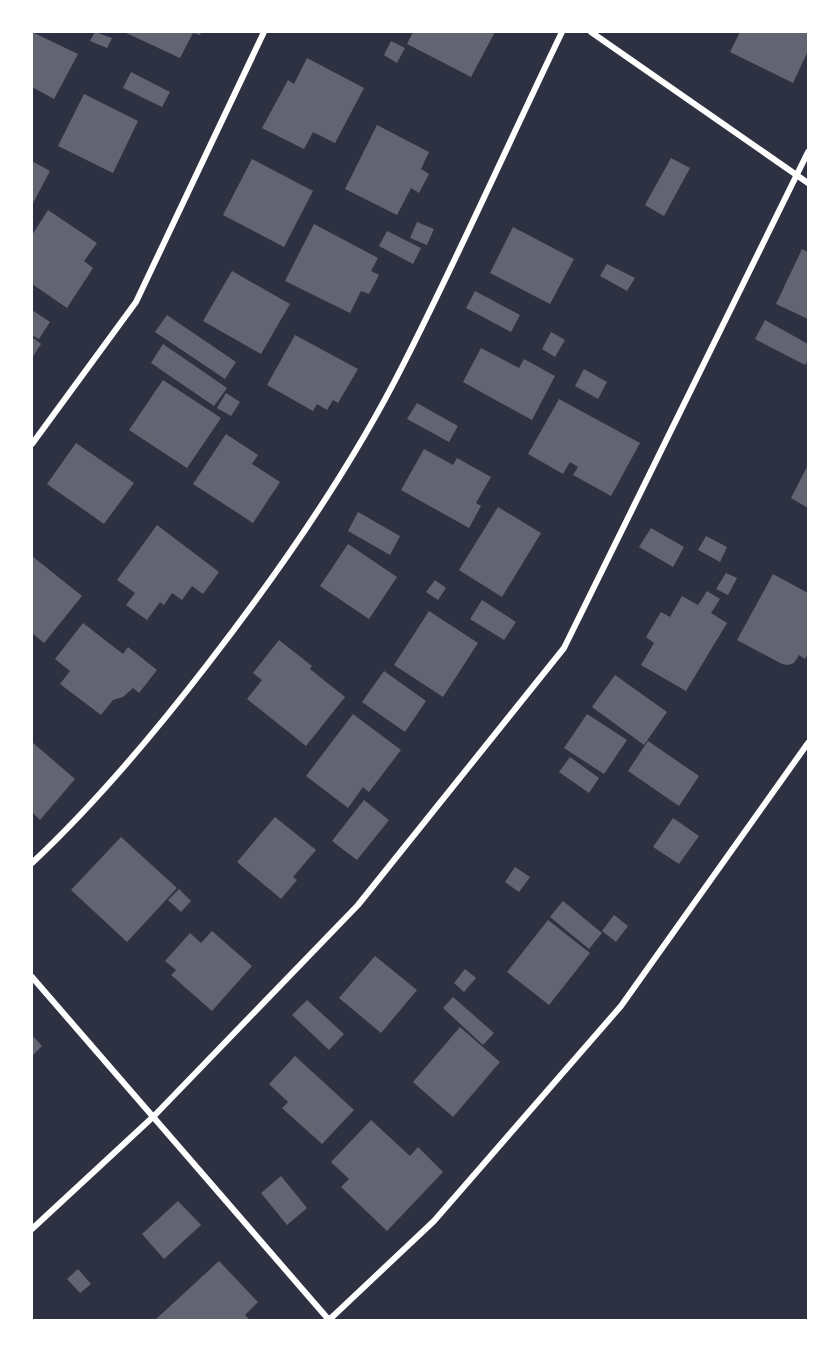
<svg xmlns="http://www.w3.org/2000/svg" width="840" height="1352" font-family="'Public Sans',sans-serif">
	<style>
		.building { fill: #626471 }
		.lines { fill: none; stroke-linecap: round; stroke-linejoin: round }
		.minor { stroke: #fff; stroke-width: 6 }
	</style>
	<rect width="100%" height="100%" fill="#2d3142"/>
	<path class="building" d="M 32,32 L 78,54 L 54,99 L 32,87 Z
		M 95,32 L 112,38 L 107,48 L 90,41 Z
		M 124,32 L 201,32 L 200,35 L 193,33 L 180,58 Z
		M 413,32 L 495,32 L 471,77 L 407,44 Z
		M 740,32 L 808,32 L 808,51 L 793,83 L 730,52 Z
		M 391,41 L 405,48 L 397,63 L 384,55 Z
		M 307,58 L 364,88 L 335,143 L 313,132 L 304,149 L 262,128 L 288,80 L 294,84 Z
		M 131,72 L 170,92 L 162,107 L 123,88 Z
		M 84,94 L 138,121 L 113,173 L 58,146 Z
		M 377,125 L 429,152 L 421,169 L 429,174 L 419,193 L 411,188 L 397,215 L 345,189 Z
		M 671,158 L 690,168 L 664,216 L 645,205 Z
		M 252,159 L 313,191 L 284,247 L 223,215 Z
		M 32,161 L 50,171 L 32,205 Z
		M 48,210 L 97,243 L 84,261 L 93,268 L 67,308 L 32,284 L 32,235 Z
		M 417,222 L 434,229 L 427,245 L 410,238 Z
		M 314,224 L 378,258 L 371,271 L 379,275 L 369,294 L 361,291 L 350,313 L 285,281 Z
		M 513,227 L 574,259 L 550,304 L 490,273 Z
		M 387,231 L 421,248 L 413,264 L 379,246 Z
		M 802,249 L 808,252 L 808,319 L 776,304 Z
		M 607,264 L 635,278 L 627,291 L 600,276 Z
		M 232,271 L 290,304 L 261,354 L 203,321 Z
		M 475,291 L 520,315 L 511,332 L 466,308 Z
		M 32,310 L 50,322 L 39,339 L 32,335 Z
		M 167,315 L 236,362 L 225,379 L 155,332 Z
		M 765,320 L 808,344 L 808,360 L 805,365 L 755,339 Z
		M 551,332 L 565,340 L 555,357 L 542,349 Z
		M 295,335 L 358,369 L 338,403 L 333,400 L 327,410 L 317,404 L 313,411 L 267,385 Z
		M 32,337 L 41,344 L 32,358 Z
		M 163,344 L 227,388 L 214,406 L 151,363 Z
		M 481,348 L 519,368 L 524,359 L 555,376 L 532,420 L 463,382 Z
		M 584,369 L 607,382 L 598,399 L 575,386 Z
		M 163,380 L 221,418 L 187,468 L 129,430 Z
		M 226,393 L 240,402 L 231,416 L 217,408 Z
		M 559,399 L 640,443 L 611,496 L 573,475 L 578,467 L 570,462 L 563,474 L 528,454 Z
		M 417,403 L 458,426 L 449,442 L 407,419 Z
		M 226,434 L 258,455 L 252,464 L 280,482 L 253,523 L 193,484 Z
		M 76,443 L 134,483 L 104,524 L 47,484 Z
		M 424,449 L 453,465 L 457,458 L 491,477 L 476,503 L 481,506 L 469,528 L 401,490 Z
		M 808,465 L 808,508 L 791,498 Z
		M 498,507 L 541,533 L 502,597 L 459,570 Z
		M 358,512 L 400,536 L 390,555 L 348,531 Z
		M 157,525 L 219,572 L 203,594 L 192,586 L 182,600 L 172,593 L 164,605 L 160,602 L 147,620 L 126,605 L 135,593 L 117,580 Z
		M 651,528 L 684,547 L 673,567 L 639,547 Z
		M 706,536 L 727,547 L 720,562 L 698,550 Z
		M 348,544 L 397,577 L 369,619 L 320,586 Z
		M 32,556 L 82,596 L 44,643 L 32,633 Z
		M 726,573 L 737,578 L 728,595 L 716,589 Z
		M 773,574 L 808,593 L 808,653 L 805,659 L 799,655 L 794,663 L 788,665 L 782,664 L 737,640 Z
		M 435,580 L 446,588 L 438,600 L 426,592 Z
		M 707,591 L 720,599 L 711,613 L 727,623 L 686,691 L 641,665 L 654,643 L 646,637 L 661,612 L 670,617 L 682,596 L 698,605 Z
		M 482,600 L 516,622 L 504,640 L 470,619 Z
		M 429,611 L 478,643 L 443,697 L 394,665 Z
		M 83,623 L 123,654 L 128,647 L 157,670 L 139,693 L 133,688 L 123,697 L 113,700 L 101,715 L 60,684 L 70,671 L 55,659 Z
		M 279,640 L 312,666 L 310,669 L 345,697 L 306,746 L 247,699 L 262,680 L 253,673 Z
		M 384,671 L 426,701 L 405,732 L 362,702 Z
		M 615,675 L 667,712 L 644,745 L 592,707 Z
		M 353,714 L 401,750 L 369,792 L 363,787 L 348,808 L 306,776 Z
		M 587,714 L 627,740 L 604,774 L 564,748 Z
		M 648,741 L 699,776 L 679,806 L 628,771 Z
		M 32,742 L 75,779 L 40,820 L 32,812 Z
		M 570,757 L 599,778 L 589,793 L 559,772 Z
		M 364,800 L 389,820 L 357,860 L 332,841 Z
		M 275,817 L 316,850 L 293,877 L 297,880 L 281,899 L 237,862 Z
		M 673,818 L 699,836 L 679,864 L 653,847 Z
		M 121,837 L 177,888 L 127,942 L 71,890 Z
		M 515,867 L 530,877 L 519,892 L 505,882 Z
		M 179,889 L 191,901 L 181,912 L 168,900 Z
		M 563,901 L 602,933 L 589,949 L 550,917 Z
		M 614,915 L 628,926 L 616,942 L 602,931 Z
		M 548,920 L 590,953 L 549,1005 L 507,972 Z
		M 212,931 L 252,966 L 212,1011 L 171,975 L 176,970 L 165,961 L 190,933 L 201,943 Z
		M 375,956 L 417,990 L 381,1033 L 339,998 Z
		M 465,969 L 476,978 L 464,992 L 454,983 Z
		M 453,997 L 494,1033 L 483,1045 L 443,1008 Z
		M 307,1000 L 344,1034 L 329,1050 L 292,1015 Z
		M 460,1027 L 500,1062 L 453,1117 L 413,1082 Z
		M 32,1035 L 42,1046 L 32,1056 Z
		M 295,1056 L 354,1110 L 322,1144 L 282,1108 L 288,1102 L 269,1084 Z
		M 371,1120 L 410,1156 L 418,1147 L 443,1172 L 387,1231 L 341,1187 L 349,1179 L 331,1162 Z
		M 281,1176 L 307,1208 L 287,1225 L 261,1193 Z
		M 178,1201 L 201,1225 L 164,1259 L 142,1234 Z
		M 219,1261 L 258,1302 L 245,1315 L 250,1320 L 155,1320 Z
		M 78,1269 L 91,1284 L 80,1293 L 67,1279 Z"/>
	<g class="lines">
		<path class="minor" d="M 591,32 L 808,183
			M 32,444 L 136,302 L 264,32
			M 32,863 C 96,803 153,735 207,665 C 280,571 349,472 403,365 C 459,255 509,142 562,32
			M 32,977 L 329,1320
			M 32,1229 L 154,1116 L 358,905 L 564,648 L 808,152
			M 329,1320 L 434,1221 L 621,1006 L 808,743"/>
	</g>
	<rect width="840" height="1352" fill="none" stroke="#ffffff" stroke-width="66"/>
</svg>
